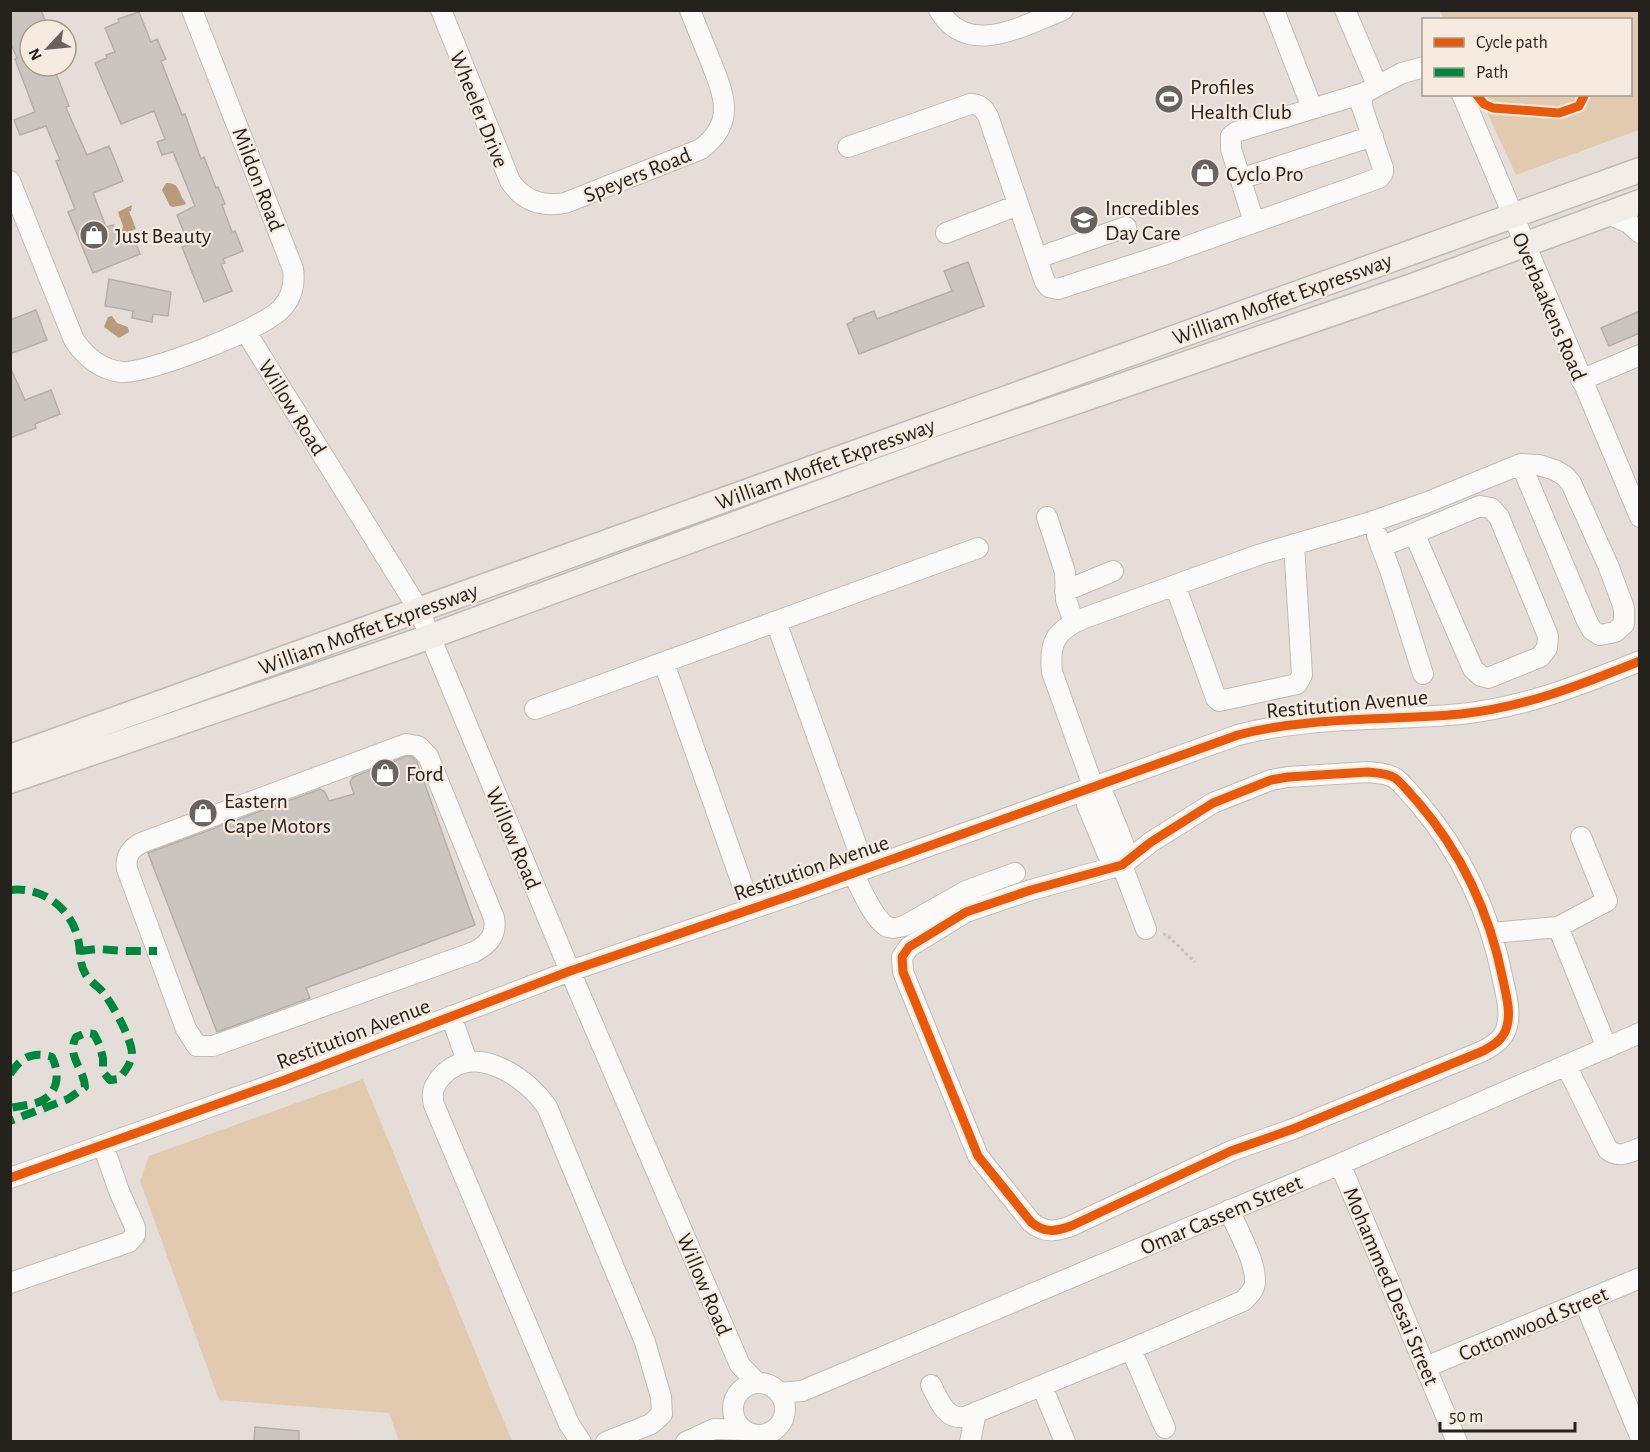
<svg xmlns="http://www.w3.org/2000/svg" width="1650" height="1452" font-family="'Alegreya Sans',sans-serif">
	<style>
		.green { fill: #e2cab1 }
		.water { fill: #b99b7c }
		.building { fill: #cbc5c0; stroke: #b4aeaa; stroke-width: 1.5 }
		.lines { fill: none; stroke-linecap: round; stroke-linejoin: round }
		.minor-casing { stroke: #c0bab5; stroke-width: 22 }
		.major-casing { stroke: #bdbab7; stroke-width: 27 }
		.path { stroke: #c3c0bf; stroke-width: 3; stroke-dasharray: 3 3; stroke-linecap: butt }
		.minor { stroke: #fbfaf9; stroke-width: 20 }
		.major { stroke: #f3ede8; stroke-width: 24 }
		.quiet { stroke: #00873e; stroke-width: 8; stroke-dasharray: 15 8; stroke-linecap: butt }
		.cycleway-casing { stroke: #f7ebe0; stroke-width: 13 }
		.cycleway { stroke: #e8590c; stroke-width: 9 }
		.labels { text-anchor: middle; stroke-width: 4.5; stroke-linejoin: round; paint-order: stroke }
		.poi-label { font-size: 22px; fill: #25211d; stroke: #f7ebe0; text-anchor: start }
		.street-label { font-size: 22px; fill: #25211d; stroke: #f7ebe0 }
	</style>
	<rect width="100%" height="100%" fill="#e5ded8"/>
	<path class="green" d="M 1440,11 L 1639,11 L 1639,130 L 1516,175 L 1479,95 L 1630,94 L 1630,20 L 1444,20 Z
		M 363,1079 L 512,1441 L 399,1441 L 389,1413 L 219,1400 L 140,1181 L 149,1156 Z"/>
	<path class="water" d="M 166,183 C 181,182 178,195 186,203 L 184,205 L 173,207 L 170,206 L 162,190 Z
		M 132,205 L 131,211 L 129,211 L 136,229 L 125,233 L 122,231 L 123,226 L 118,212 Z
		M 112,316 L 117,323 L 128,327 L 129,332 L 119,338 L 104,327 L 108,317 Z"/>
	<path class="building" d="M 10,10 L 41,10 L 49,30 L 30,30 L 30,66 L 53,66 L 69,106 L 66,107 L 67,110 L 87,155 L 109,146 L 123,181 L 93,193 L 106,227 L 113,225 L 121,244 L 134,238 L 140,254 L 93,273 L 68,212 L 75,209 L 56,161 L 60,160 L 46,126 L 20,135 L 14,120 L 35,112 L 15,59 L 17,58 L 10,42 Z
		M 139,12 L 151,42 L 157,39 L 166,59 L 161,61 L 182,115 L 185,114 L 201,159 L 204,157 L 216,188 L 218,187 L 225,204 L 222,205 L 232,232 L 235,231 L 243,251 L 223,259 L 225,263 L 221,264 L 232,291 L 204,302 L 182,247 L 189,245 L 177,215 L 195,206 L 173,152 L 162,155 L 157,142 L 165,139 L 154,111 L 121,124 L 95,63 L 107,58 L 106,55 L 115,52 L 105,28 L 119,22 L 118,19 Z
		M 968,262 L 984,306 L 859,354 L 847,324 L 854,321 L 853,319 L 874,311 L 877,319 L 952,291 L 944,271 Z
		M 109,279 L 171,292 L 168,316 L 153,314 L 152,322 L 132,318 L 133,311 L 105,306 Z
		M 36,310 L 47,340 L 10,354 L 10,320 Z
		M 1640,311 L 1640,333 L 1609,346 L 1601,328 Z
		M 10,367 L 25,400 L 51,390 L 60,414 L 35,424 L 36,428 L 10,438 Z
		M 407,756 L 412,757 L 417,762 L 475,925 L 306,988 L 310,998 L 217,1032 L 148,853 L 320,789 L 325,792 L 329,801 L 354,794 L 350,782 L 353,777 Z
		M 255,1427 L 299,1431 L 299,1442 L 254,1442 Z"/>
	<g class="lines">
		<g class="minor-casing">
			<path id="minor" d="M 441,10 L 510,181 C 523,201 542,207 565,203 L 701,149 C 735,123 725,97 711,62 C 704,45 697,28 690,10
				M 939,10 C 968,59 1024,25 1063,10
				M 1274,10 L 1312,108
				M 1345,10 L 1377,85
				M 1462,94 L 1640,517
				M 848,147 L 970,104 C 980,104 983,108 988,116 L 1045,282 L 1049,287 L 1058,289 L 1163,255 L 1379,178 L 1383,173 L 1383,168 L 1361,104 L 1364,93
				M 1240,179 L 1373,136
				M 10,181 L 74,340 C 85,356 101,370 122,372 C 148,374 265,328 282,308 C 292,297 295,284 293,269 L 192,10
				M 1608,214 L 1629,223 L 1640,233
				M 1254,222 L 1231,149 L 1231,136 L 1236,132 L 1364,93 L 1402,73 L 1424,67
				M 946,233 L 1018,205
				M 1037,258 L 1126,227
				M 246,332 L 419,610 L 570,971 L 740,1365 L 757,1383
				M 1581,380 L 1640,355
				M 1047,517 L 1065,572 L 1066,600 L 1074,622
				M 1377,535 L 1391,573 L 1423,674
				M 1381,547 L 1480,506 L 1491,508 L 1499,517 L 1548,636 L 1547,648 L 1540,657 L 1488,678 L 1481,676 L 1473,669 L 1414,533
				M 1175,585 L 1216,698 L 1219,701 L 1297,684 L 1302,675 L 1294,544
				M 1065,591 L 1113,571
				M 776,622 L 865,869
				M 664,663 L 751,909
				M 535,709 L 978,548
				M 406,744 L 418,746 L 428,756 L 494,918 C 497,935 489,944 474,952 L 213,1046 L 197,1046 L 186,1029 L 127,869 C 125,856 130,849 141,843 Z
				M 1368,772 C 1377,773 1387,773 1395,778 C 1403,784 1410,794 1417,801 C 1461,852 1490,914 1503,980 C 1506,995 1511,1011 1507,1026 C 1504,1039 1494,1045 1483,1051 L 1293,1129 L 1231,1151 L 1071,1226 C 1055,1232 1044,1233 1031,1222 L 978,1156 L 903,972 L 902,957 L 909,947 L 966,912 L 1031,890 L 1122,865 L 1151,842 L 1213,803 L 1271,780 L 1288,777 Z
				M 1093,786 L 1087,805 L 1108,855 L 1122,865 L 1146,929
				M 1122,865 L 1126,851 L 1120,835 L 1105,798 L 1093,786 L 1052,672 C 1049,643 1055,631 1082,619 L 1258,555 L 1371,522 L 1428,502 L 1521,464 L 1539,465 L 1555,470 L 1565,476 L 1571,483 L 1608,565 L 1624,608 L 1624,624 L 1615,632 L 1600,635 L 1592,630 L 1587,621 L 1521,464
				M 853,873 C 860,887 873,918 886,926 C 891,929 897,928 904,926 L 966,891 L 1015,873
				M 1558,927 L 1607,1048
				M 1492,933 L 1558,927 L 1607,901 L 1581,837
				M 451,1016 L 467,1061
				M 1566,1065 L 1608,1150 C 1619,1158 1628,1153 1640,1148
				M 1340,1164 L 1457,1442
				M 10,1178 L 285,1080 L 570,971 L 801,892 L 1238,735 C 1310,716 1387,721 1461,714 C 1526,707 1580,685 1640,661
				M 10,1283 L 129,1242 L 135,1235 L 135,1227 L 119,1191 L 103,1145
				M 1584,1301 L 1640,1436
				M 1131,1349 L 1165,1428
				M 1426,1367 L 1640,1278
				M733 1409a26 26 0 1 1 52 0a26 26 0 1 1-52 0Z
				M 931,1385 C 939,1400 945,1420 965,1417 L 1131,1349 L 1243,1301 C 1248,1296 1255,1290 1255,1282 C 1256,1261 1237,1229 1229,1210
				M 1042,1386 L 1065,1442
				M 779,1393 L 802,1391 L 1340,1164 L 1640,1033
				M 581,1442 L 569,1424 L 434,1105 C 431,1093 433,1086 442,1076 C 473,1041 527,1077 547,1107 L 645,1342 L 661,1397 L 662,1414 L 651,1424 L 606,1442
				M 686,1442 L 714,1429 L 743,1430
				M 970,1442 L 976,1412"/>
		</g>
		<g class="major-casing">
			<path id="major" d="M 10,757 L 1640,170
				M 10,781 L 429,637 L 941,448 L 1415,285 L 1640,202"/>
		</g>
		<path class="path" d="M 1163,934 L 1167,935 L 1195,962"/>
		<use href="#minor" class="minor"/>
		<use href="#major" class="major"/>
		<path class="quiet" d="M 10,890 C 44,886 74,910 79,944 C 81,955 79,964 86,975 C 90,981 97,986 102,991 C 112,1003 132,1039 132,1054 C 131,1064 125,1071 119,1079 L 110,1080 L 103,1072 L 103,1058 L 99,1044 L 94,1034 L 86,1033 L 76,1037 C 66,1056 84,1068 85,1087 L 68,1099 L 10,1121
			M 80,951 L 98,949 L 124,951 L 157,951
			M 10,1074 C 21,1057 33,1051 52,1057 C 60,1073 59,1094 39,1102 C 31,1105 20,1106 10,1108"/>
		<g class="cycleway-casing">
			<path id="cycleway" d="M 1476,94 L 1484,104 L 1493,108 L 1559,113 L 1579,106 L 1585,94
				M 1368,772 C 1377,773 1387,773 1395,778 C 1403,784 1410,794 1417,801 C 1461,852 1490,914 1503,980 C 1506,995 1511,1011 1507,1026 C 1504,1039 1494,1045 1483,1051 L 1293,1129 L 1231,1151 L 1071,1226 C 1055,1232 1044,1233 1031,1222 L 978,1156 L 903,972 L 902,957 L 909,947 L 966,912 L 1031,890 L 1122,865 L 1151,842 L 1213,803 L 1271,780 L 1288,777 Z
				M 10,1178 L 285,1080 L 570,971 L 801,892 L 1238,735 C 1310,716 1387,721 1461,714 C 1526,707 1580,685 1640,661"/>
		</g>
		<use href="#cycleway" class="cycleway"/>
	</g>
	<defs>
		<g id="stadium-disc" transform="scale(1.5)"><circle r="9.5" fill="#68635e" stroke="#f7ebe0"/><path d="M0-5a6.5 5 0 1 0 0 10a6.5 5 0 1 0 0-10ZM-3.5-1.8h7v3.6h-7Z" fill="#fff"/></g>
		<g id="shop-disc" transform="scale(1.5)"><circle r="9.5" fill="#68635e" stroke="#f7ebe0"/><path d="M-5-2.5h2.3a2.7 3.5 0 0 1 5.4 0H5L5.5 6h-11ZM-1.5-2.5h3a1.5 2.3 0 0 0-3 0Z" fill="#fff"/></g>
		<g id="school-disc" transform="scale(1.5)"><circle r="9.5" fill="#68635e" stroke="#f7ebe0"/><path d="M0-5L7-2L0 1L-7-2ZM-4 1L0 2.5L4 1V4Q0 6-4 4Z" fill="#fff"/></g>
	</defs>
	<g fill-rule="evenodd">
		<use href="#stadium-disc" x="1169" y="99"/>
		<use href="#shop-disc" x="1205" y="173"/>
		<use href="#school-disc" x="1084" y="220"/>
		<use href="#shop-disc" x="94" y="235"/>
		<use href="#shop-disc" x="385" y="773"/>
		<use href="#shop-disc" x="203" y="813"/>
	</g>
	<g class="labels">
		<g class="poi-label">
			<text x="1190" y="94">Profiles<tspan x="1190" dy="25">Health Club</tspan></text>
			<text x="1226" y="181">Cyclo Pro</text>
			<text x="1105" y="215">Incredibles<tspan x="1105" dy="25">Day Care</tspan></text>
			<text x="115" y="243">Just Beauty</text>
			<text x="406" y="781">Ford</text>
			<text x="224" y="808">Eastern<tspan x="224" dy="25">Cape Motors</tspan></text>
		</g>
		<g class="street-label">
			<text transform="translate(480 109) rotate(68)" y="8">Wheeler Drive</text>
			<text transform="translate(637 174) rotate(-22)" y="8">Speyers Road</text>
			<text transform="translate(259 179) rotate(69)" y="8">Mildon Road</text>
			<text transform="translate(1282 298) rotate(-20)" y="8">William Moffet Expressway</text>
			<text transform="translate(1550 306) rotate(67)" y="8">Overbaakens Road</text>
			<text transform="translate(293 407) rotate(58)" y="8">Willow Road</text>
			<text transform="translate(825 463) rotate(-20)" y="8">William Moffet Expressway</text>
			<text transform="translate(368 628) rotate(-20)" y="8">William Moffet Expressway</text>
			<text transform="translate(1347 703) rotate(-5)" y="8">Restitution Avenue</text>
			<text transform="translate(514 838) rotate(67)" y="8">Willow Road</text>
			<text transform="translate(811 867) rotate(-19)" y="8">Restitution Avenue</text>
			<text transform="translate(353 1033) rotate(-21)" y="8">Restitution Avenue</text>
			<text transform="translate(1221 1214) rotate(-23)" y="8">Omar Cassem Street</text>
			<text transform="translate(705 1284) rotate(67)" y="8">Willow Road</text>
			<text transform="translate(1392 1286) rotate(67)" y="8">Mohammed Desai Street</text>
			<text transform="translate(1533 1323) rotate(-23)" y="8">Cottonwood Street</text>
		</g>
	</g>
	<rect width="1650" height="1452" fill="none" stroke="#25211d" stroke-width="24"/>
	<rect x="1422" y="18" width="210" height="78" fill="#f7ebe0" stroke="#a39a92" stroke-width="1.5"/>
	<rect x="1434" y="38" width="30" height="9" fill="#e8590c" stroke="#a39a92" stroke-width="1.5"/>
	<text x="1476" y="48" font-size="18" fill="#25211d">Cycle path</text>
	<rect x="1434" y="68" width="30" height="9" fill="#00873e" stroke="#a39a92" stroke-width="1.5"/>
	<text x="1476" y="78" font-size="18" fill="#25211d">Path</text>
	<g transform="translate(48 48) rotate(244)"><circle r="28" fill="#f7ebe0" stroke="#a39a92" stroke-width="1.5"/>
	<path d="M0-4.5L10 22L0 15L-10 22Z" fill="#68635e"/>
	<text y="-9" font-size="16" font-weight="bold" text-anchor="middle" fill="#25211d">N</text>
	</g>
	<path d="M1440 1422v9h135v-9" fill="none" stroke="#25211d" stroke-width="3"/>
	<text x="1449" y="1422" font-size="18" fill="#25211d" stroke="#f7ebe0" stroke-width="4.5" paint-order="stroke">50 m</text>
</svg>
